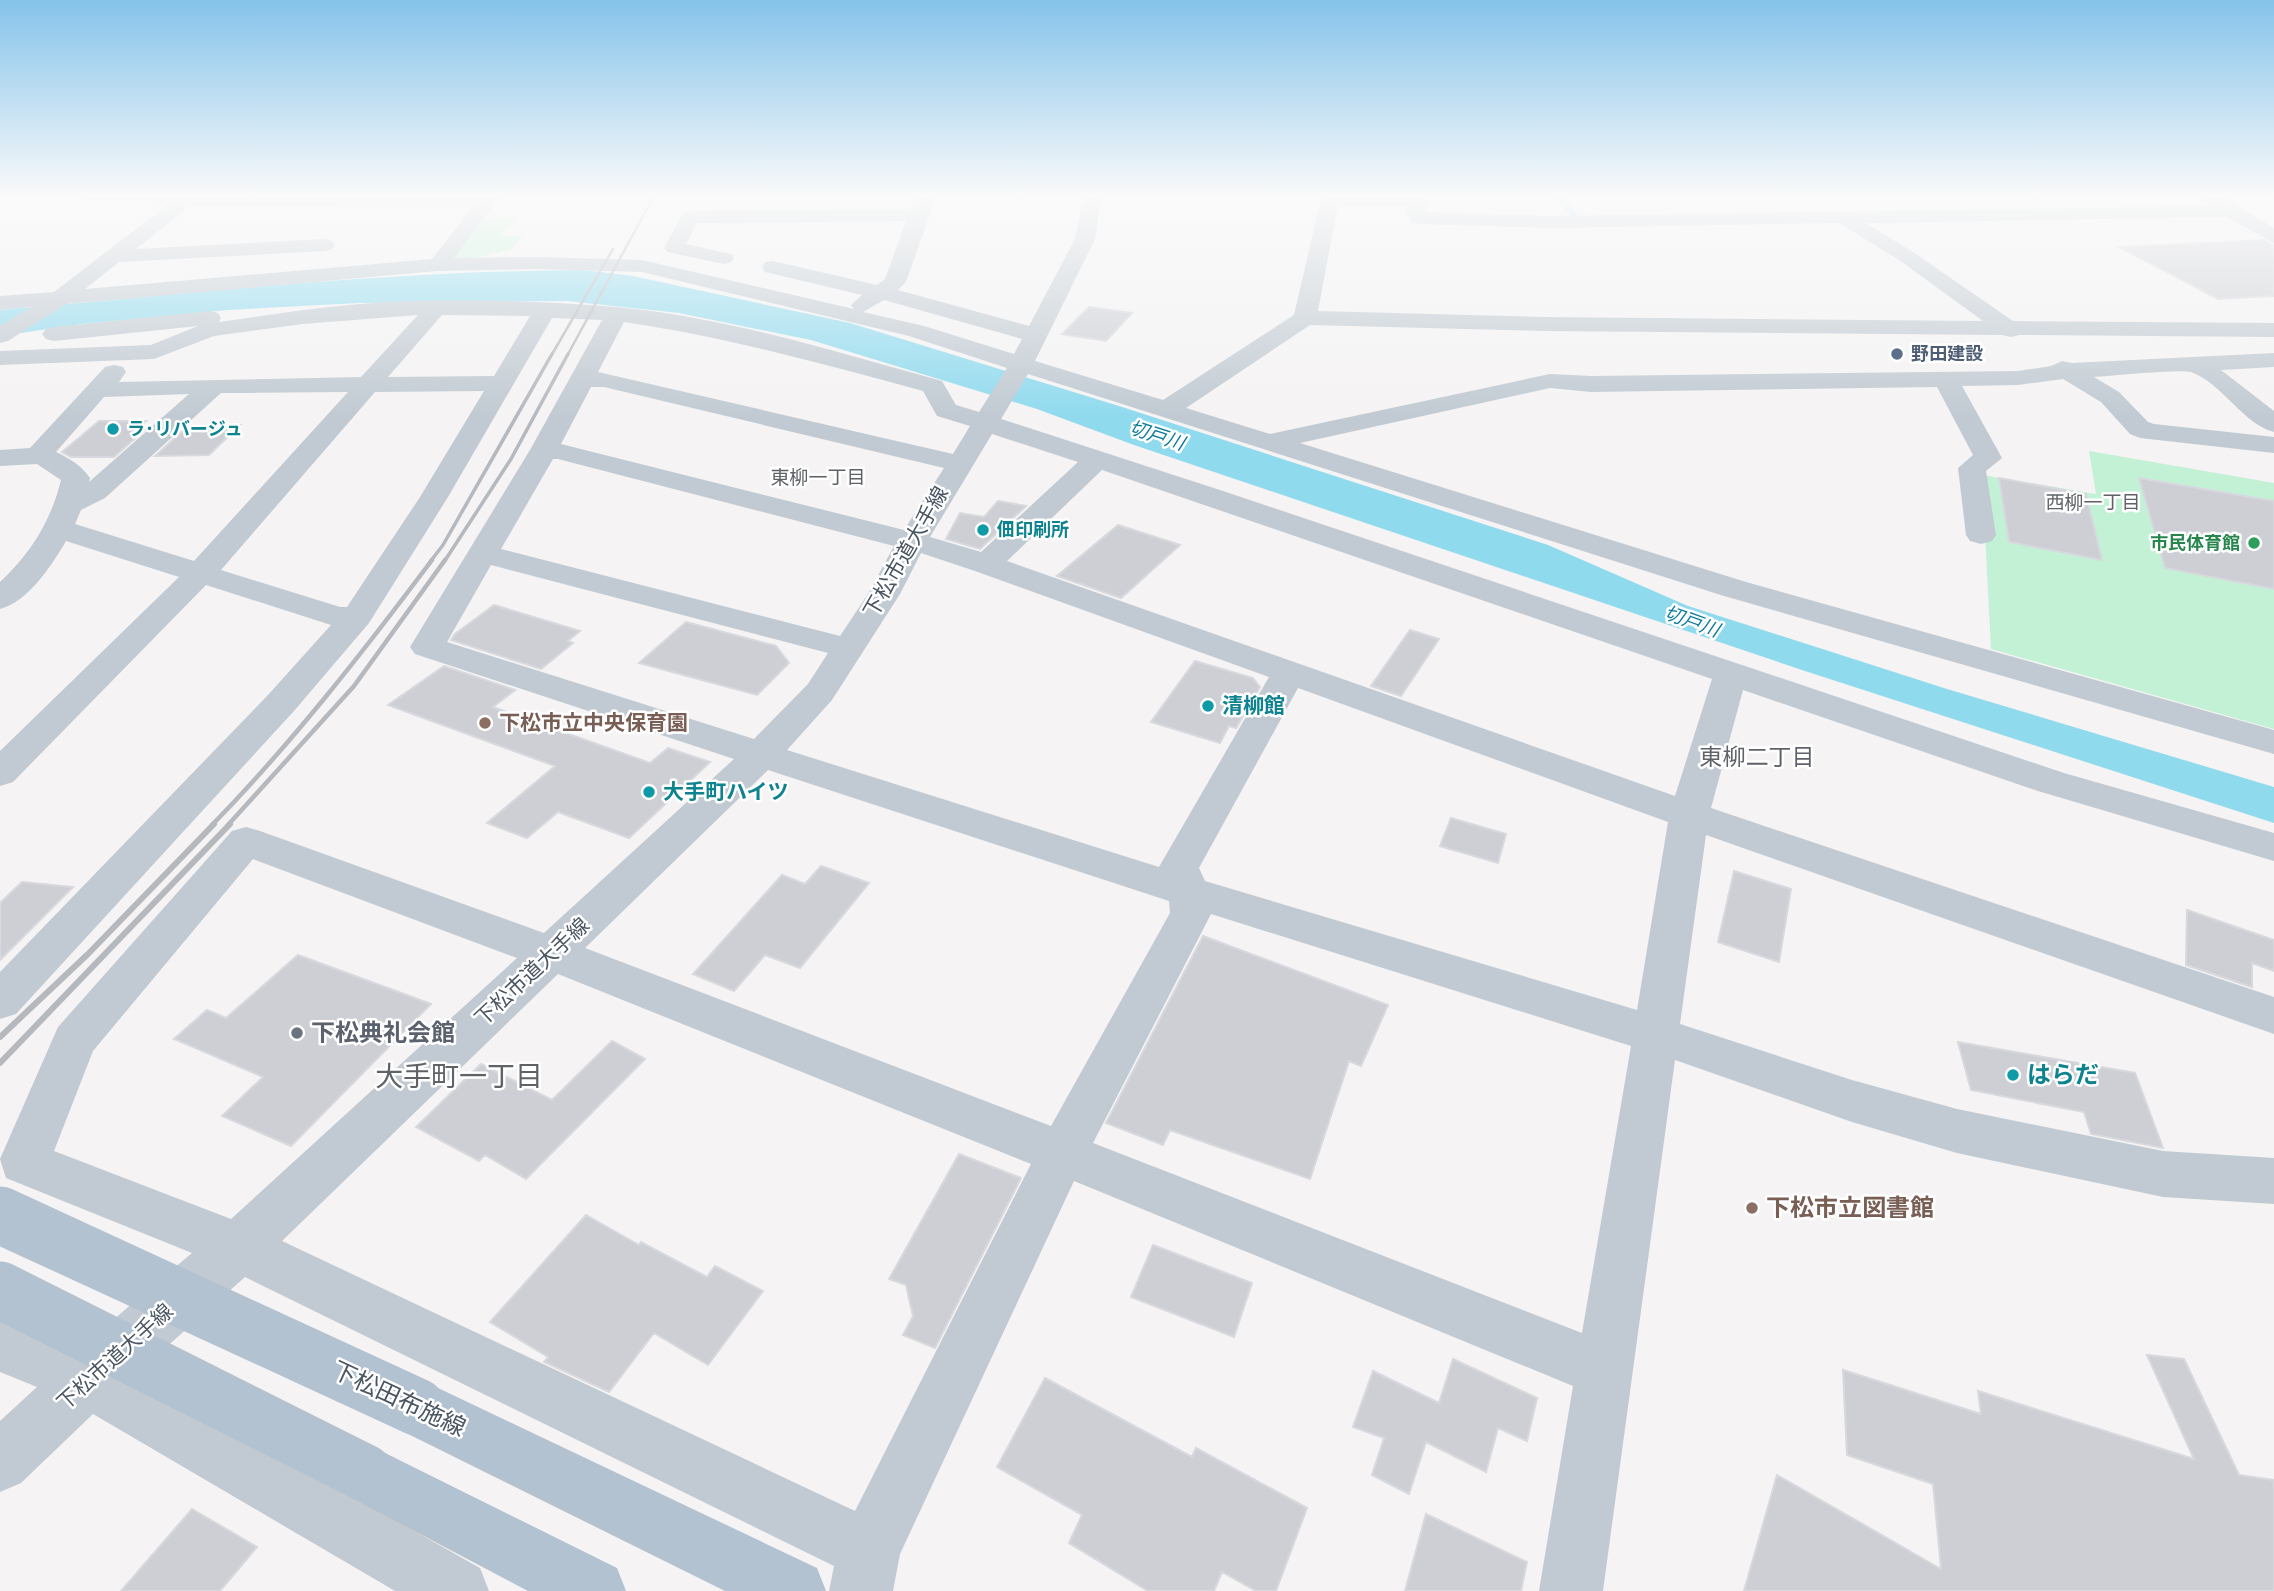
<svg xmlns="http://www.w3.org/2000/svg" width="2274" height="1591" font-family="'PT Sans Narrow','Noto Sans JP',sans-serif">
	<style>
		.green { fill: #c3f1d5 }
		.water { fill: #90daee }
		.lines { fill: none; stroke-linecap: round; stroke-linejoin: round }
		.stream { stroke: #90daee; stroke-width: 6 }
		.building { fill: #cdcfd5; stroke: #d7d9de; stroke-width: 2 }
		.minor { fill: #c1cad2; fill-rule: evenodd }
		.major { fill: #b3c2d1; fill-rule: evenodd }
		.rail-far3 { stroke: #b5b8bd; stroke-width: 2.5 }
		.rail-far2 { stroke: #b5b8bd; stroke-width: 3.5 }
		.rail-far1 { stroke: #b5b8bd; stroke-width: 4.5 }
		.rail { stroke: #b5b8bd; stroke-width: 6 }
		.major-bridge { stroke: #b3c2d1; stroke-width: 57 }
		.service-dot { fill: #5c6f8a; stroke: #fff; stroke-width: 2.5 }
		.culture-dot { fill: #0f9aa8; stroke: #fff; stroke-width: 2.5 }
		.leisure-dot { fill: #2e9e5b; stroke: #fff; stroke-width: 2.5 }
		.education-dot { fill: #8d6e63; stroke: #fff; stroke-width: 2.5 }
		.worship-dot { fill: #6b7280; stroke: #fff; stroke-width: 2.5 }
		.labels { text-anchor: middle; stroke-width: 5; stroke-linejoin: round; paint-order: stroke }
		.far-service-label { font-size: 18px; font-weight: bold; fill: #4e5e75; stroke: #fff; text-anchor: start }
		.far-culture-label { font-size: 18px; font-weight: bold; fill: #0d838f; stroke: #fff; text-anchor: start }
		.far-leisure-label { font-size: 18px; font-weight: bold; fill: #27864d; stroke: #fff; text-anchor: end }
		.far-water-label { font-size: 19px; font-style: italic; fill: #0c7c9b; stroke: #fff }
		.far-neighbourhood-label { font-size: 19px; fill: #5f6368; stroke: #fff }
		.street-label { font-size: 21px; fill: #4a5661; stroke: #fff }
		.culture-label { font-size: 21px; font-weight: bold; fill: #0d838f; stroke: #fff; text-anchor: start }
		.education-label { font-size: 21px; font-weight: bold; fill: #785e54; stroke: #fff; text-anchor: start }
		.neighbourhood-label { font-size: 23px; fill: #5f6368; stroke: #fff }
		.near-worship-label { font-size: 24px; font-weight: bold; fill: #5b616d; stroke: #fff; text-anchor: start }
		.near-culture-label { font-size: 24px; font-weight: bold; fill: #0d838f; stroke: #fff; text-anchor: start }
		.near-education-label { font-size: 24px; font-weight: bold; fill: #785e54; stroke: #fff; text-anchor: start }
		.near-street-label { font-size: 24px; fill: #4a5661; stroke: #fff }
		.near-neighbourhood-label { font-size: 28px; fill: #5f6368; stroke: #fff }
	</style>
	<rect width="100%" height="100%" fill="#f5f3f3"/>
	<path class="green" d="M 516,218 L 500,236 L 523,236 L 512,249 L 458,262 L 451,258 L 481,219 Z
		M 2089,451 L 2274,483 L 2274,729 L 1991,649 L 1982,475 L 2096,494 Z"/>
	<path class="water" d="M 584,270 L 633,276 L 850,323 L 1119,406 L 1548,545 L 1688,606 L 1947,689 L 2274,787 L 2274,823 L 1805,671 L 1134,445 L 1037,409 L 811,340 L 679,313 L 567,301 L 359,303 L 228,310 L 82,324 L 0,336 L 0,310 C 194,293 388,271 584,270 Z"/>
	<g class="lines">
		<path class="stream" d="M 1556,194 L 1577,219 L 1587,219"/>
	</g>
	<path class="building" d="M 2264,240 L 2274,246 L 2274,296 L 2218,299 L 2119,247 Z
		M 1089,307 L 1132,313 L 1106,341 L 1062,334 Z
		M 99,421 L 146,421 L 139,427 L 148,427 L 114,457 L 71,457 L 62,452 Z
		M 240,425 L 209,455 L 155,456 L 188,426 Z
		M 1999,478 L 2086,494 L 2102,560 L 2009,542 Z
		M 2139,478 L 2274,501 L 2274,589 L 2165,568 Z
		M 998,501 L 1026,506 L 980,549 L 946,539 L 960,513 L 984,517 Z
		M 1118,525 L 1180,545 L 1121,598 L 1057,576 Z
		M 494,605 L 580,631 L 568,641 L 573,643 L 541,669 L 451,640 L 455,634 Z
		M 686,622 L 776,646 L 789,663 L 757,695 L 639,663 Z
		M 1410,630 L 1439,639 L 1401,696 L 1371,686 Z
		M 1195,661 L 1253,678 L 1260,687 L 1236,728 L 1229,726 L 1220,743 L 1151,722 Z
		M 444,666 L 515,690 L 493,707 L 650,763 L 668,748 L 710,762 L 629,838 L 558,812 L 527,838 L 487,823 L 555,766 L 388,705 Z
		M 1451,818 L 1506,834 L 1498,863 L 1440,846 Z
		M 821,866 L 869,883 L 800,968 L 765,955 L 734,991 L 693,974 L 782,875 L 805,884 Z
		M 1734,871 L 1791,889 L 1779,962 L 1718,942 Z
		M 22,882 L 73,887 L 0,960 L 0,903 Z
		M 2187,910 L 2274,940 L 2274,971 L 2252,963 L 2252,987 L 2186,965 Z
		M 1203,936 L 1388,1005 L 1361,1066 L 1349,1061 L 1310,1179 L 1170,1130 L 1163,1145 L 1106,1123 Z
		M 298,955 L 431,1004 L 291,1146 L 222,1116 L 263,1077 L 174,1039 L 207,1010 L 226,1018 Z
		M 612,1041 L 645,1059 L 526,1179 L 485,1155 L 479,1161 L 416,1127 L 481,1064 L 552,1100 Z
		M 1958,1042 L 2135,1073 L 2163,1148 L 2091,1134 L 2084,1112 L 1971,1090 Z
		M 959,1154 L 1021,1178 L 935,1348 L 903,1335 L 913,1316 L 906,1285 L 889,1279 Z
		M 586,1215 L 639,1245 L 641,1242 L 707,1277 L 715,1266 L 763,1291 L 708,1365 L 654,1333 L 609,1392 L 544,1362 L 548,1357 L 490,1322 Z
		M 1153,1245 L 1252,1283 L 1234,1337 L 1131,1297 Z
		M 2147,1355 L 2184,1359 L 2239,1475 L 2274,1480 L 2274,1591 L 1744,1591 L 1777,1475 L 1941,1569 L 1933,1484 L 1847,1455 L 1843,1370 L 1981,1414 L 1978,1391 L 2194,1459 Z
		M 1453,1359 L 1537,1398 L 1527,1441 L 1498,1428 L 1486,1472 L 1426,1442 L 1409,1494 L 1372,1475 L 1384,1438 L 1353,1427 L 1373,1371 L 1439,1403 Z
		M 1045,1378 L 1192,1457 L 1196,1448 L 1307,1508 L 1276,1591 L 1256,1591 L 1222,1572 L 1214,1591 L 1148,1591 L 1069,1543 L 1082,1515 L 997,1467 Z
		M 192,1509 L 257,1547 L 220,1591 L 121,1591 Z
		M 1426,1514 L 1527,1562 L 1521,1591 L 1405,1591 Z"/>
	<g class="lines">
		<path class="minor" d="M 74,194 L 496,194 L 499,198 L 454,258 L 539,257 L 642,260 L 854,309 L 851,305 L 862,295 L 765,272 L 762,267 L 765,262 L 773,261 L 877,285 L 885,279 L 906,221 L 697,223 L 686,244 L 731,254 L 734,258 L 731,262 L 724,264 L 667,252 L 664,248 L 683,213 L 690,211 L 911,209 L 919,194 L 937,194 L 906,282 L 898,290 L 1029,326 L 1075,239 L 1084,194 L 1102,194 L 1095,239 L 1035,361 L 1163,400 L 1294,315 L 1322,194 L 1414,194 L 1421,196 L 1428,205 L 1425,212 L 1553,216 L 2209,206 L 2200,198 L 2203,194 L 2217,194 L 2274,228 L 2274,243 L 2227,217 L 1866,223 L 1913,252 L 2013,321 L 2274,323 L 2274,337 L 2019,335 L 2011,337 L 2002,335 L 1545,331 L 1310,325 L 1186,408 L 1270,434 L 1550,374 L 1591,376 L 2018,371 L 2051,366 L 2062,361 L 2072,363 L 2274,353 L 2274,367 L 2221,370 L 2274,411 L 2274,432 C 2244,425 2222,383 2191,372 C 2180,369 2111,376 2094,377 L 2119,392 L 2148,422 L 2154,424 L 2274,437 L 2274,453 L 2140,438 L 2130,434 L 2101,402 L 2063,379 L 2018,385 L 1962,386 L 2002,458 L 1986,471 L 1996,535 L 1992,541 L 1981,544 L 1970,541 L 1966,535 L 1958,468 L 1973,455 L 1937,387 L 1591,392 L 1550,388 L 1300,443 L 1746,582 L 2274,730 L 2274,754 L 1724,596 L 1028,374 L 1001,419 L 1226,492 L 2064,773 L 2274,833 L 2274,861 L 2038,791 L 1743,690 L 1711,808 L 2274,997 L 2274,1034 L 1706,835 L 1680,1024 L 1852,1080 L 1957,1109 L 2163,1151 L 2274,1158 L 2274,1204 L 2163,1197 L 1957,1153 L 1852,1122 L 1675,1060 L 1603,1591 L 1539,1591 L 1573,1386 L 1074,1181 L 900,1554 L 893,1591 L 829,1591 L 834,1566 L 245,1277 L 136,1374 L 480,1568 L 489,1591 L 395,1591 L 93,1414 L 21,1483 L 0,1492 L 0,1421 L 37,1387 L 0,1372 L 0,1316 L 81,1347 L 192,1253 L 6,1178 L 0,1159 L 58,1027 L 232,831 L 246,827 L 260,831 L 544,933 L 734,759 L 415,654 L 410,647 L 530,450 L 602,320 L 552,318 L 448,497 L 369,623 L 294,711 L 16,1014 L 0,1019 L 0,972 L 268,695 L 331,625 L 206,585 L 13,782 L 0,786 L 0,751 L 179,577 L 66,541 C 52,565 28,602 0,609 L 0,582 C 31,553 51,521 61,480 L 37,464 L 0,466 L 0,450 L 30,448 L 105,367 L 114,365 L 123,367 L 126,372 L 119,382 L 361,377 L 418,315 L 303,324 L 214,336 L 154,359 L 0,365 L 0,351 L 151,345 L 198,326 L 54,341 L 46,339 L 42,334 L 46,329 L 54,327 L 210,311 L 218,313 L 221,318 L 219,322 C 282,313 345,303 409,301 C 477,299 548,301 616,307 C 727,317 835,352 942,381 L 956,405 L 979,412 L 1007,368 L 909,336 L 642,272 L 539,269 L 438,271 L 66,304 L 8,341 L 0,343 L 0,326 L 31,307 L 0,310 L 0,296 L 54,292 L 167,205 L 83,200 ZM 475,204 L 432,259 L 85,289 L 119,262 L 325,251 L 332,249 L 335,245 L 332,241 L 325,239 L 136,249 L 190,206 ZM 1338,205 L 1408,206 L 1405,211 L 1412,222 L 1419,224 L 1553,228 L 1839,223 L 1899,260 L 1983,321 L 1545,317 L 1318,311 ZM 884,300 L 1022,339 L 1014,354 L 924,326 L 863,312 ZM 442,315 L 530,316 L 494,376 L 388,377 ZM 624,322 C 726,337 824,364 923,391 L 937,416 L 970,426 L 953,454 L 598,372 ZM 591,387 L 604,387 L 944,468 L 904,530 L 561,444 ZM 484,391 L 420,497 L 347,607 L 340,607 L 221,570 L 375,392 ZM 348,392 L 194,561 L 75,524 L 81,510 L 105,498 L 221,393 ZM 189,394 L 89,482 L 90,478 C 82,466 69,458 56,452 L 104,397 ZM 992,434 L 1078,462 L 981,552 L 930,537 ZM 553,459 L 558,459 L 894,546 L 868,594 L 840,636 L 501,549 ZM 1102,470 L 1712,679 L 1675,796 L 1007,561 ZM 921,553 L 975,571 L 1269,677 L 1159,867 L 787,750 L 832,700 L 900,594 ZM 491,565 L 828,653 L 808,684 L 754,739 L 447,642 ZM 1298,688 L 1668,822 L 1637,1010 L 1205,881 L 1199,868 ZM 768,770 L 1169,901 L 1170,913 L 1051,1126 L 585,948 ZM 253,859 L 517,958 L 231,1219 L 54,1151 L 93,1051 ZM 1211,914 L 1631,1046 L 1582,1333 L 1093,1143 ZM 558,974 L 1031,1164 L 855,1511 L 282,1241 Z"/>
		<path class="major" d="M 417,1378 L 817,1568 L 826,1591 L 725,1591 L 396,1428 L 388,1407 L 396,1386 Z
			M 365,1443 L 617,1568 L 626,1591 L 528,1591 L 344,1494 L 335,1473 L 344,1452 Z"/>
		<path class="rail-far3" d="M 551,356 L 613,249
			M 567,356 L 655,194"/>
		<path class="rail-far2" d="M 430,562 L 443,545 L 552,354
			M 444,562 L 511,459 L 568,354"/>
		<path class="rail-far1" d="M 212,825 C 292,743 363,652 432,560
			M 228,825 L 354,686 L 445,560"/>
		<path class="rail" d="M 0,1037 L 88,954 L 214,824
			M 0,1063 L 230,824"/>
		<path class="major-bridge" d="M 0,1215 L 417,1407
			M 0,1290 L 365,1473"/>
	</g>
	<linearGradient id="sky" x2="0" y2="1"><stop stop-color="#85c3ea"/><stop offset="0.47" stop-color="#fafafa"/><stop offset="1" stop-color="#fafafa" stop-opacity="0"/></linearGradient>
	<rect width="2274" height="417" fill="url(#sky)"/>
	<circle class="service-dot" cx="1897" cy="354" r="7"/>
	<g class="culture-dot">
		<circle cx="113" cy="429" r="7"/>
		<circle cx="983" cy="530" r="7"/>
		<circle cx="1208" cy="706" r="7"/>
		<circle cx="649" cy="792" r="7"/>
		<circle cx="2013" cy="1075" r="7"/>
	</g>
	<circle class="leisure-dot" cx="2254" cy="543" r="7"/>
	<g class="education-dot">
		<circle cx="485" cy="723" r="7"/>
		<circle cx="1752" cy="1208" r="7"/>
	</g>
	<circle class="worship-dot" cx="297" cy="1033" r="7"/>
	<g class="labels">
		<g class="far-service-label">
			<text x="1911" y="360">野田建設</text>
		</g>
		<g class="far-culture-label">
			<text x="127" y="435">ラ･リバージュ</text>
			<text x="997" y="536">佃印刷所</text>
		</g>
		<g class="far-leisure-label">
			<text x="2240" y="549">市民体育館</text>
		</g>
		<g class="far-water-label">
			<text transform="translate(1157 435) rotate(18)" y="7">切戸川</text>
			<text transform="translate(1692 621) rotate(20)" y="7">切戸川</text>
		</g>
		<g class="far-neighbourhood-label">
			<text x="818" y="484">東柳一丁目</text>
			<text x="2093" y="509">西柳一丁目</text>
		</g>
		<g class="street-label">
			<text transform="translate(906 552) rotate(-60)" y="7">下松市道大手線</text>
			<text transform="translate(532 972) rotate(-43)" y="7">下松市道大手線</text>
			<text transform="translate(115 1357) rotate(-42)" y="7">下松市道大手線</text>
		</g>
		<g class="culture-label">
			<text x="1222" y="713">清柳館</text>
			<text x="663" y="799">大手町ハイツ</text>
		</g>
		<g class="education-label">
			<text x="499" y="730">下松市立中央保育園</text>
		</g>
		<g class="neighbourhood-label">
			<text x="1757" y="765">東柳二丁目</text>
		</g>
		<g class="near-worship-label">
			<text x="311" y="1041">下松典礼会館</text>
		</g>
		<g class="near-culture-label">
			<text x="2027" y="1083">はらだ</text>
		</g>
		<g class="near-education-label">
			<text x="1766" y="1216">下松市立図書館</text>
		</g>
		<g class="near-street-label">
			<text transform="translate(399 1399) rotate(25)" y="8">下松田布施線</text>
		</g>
		<g class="near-neighbourhood-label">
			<text x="459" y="1086">大手町一丁目</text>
		</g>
	</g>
</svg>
